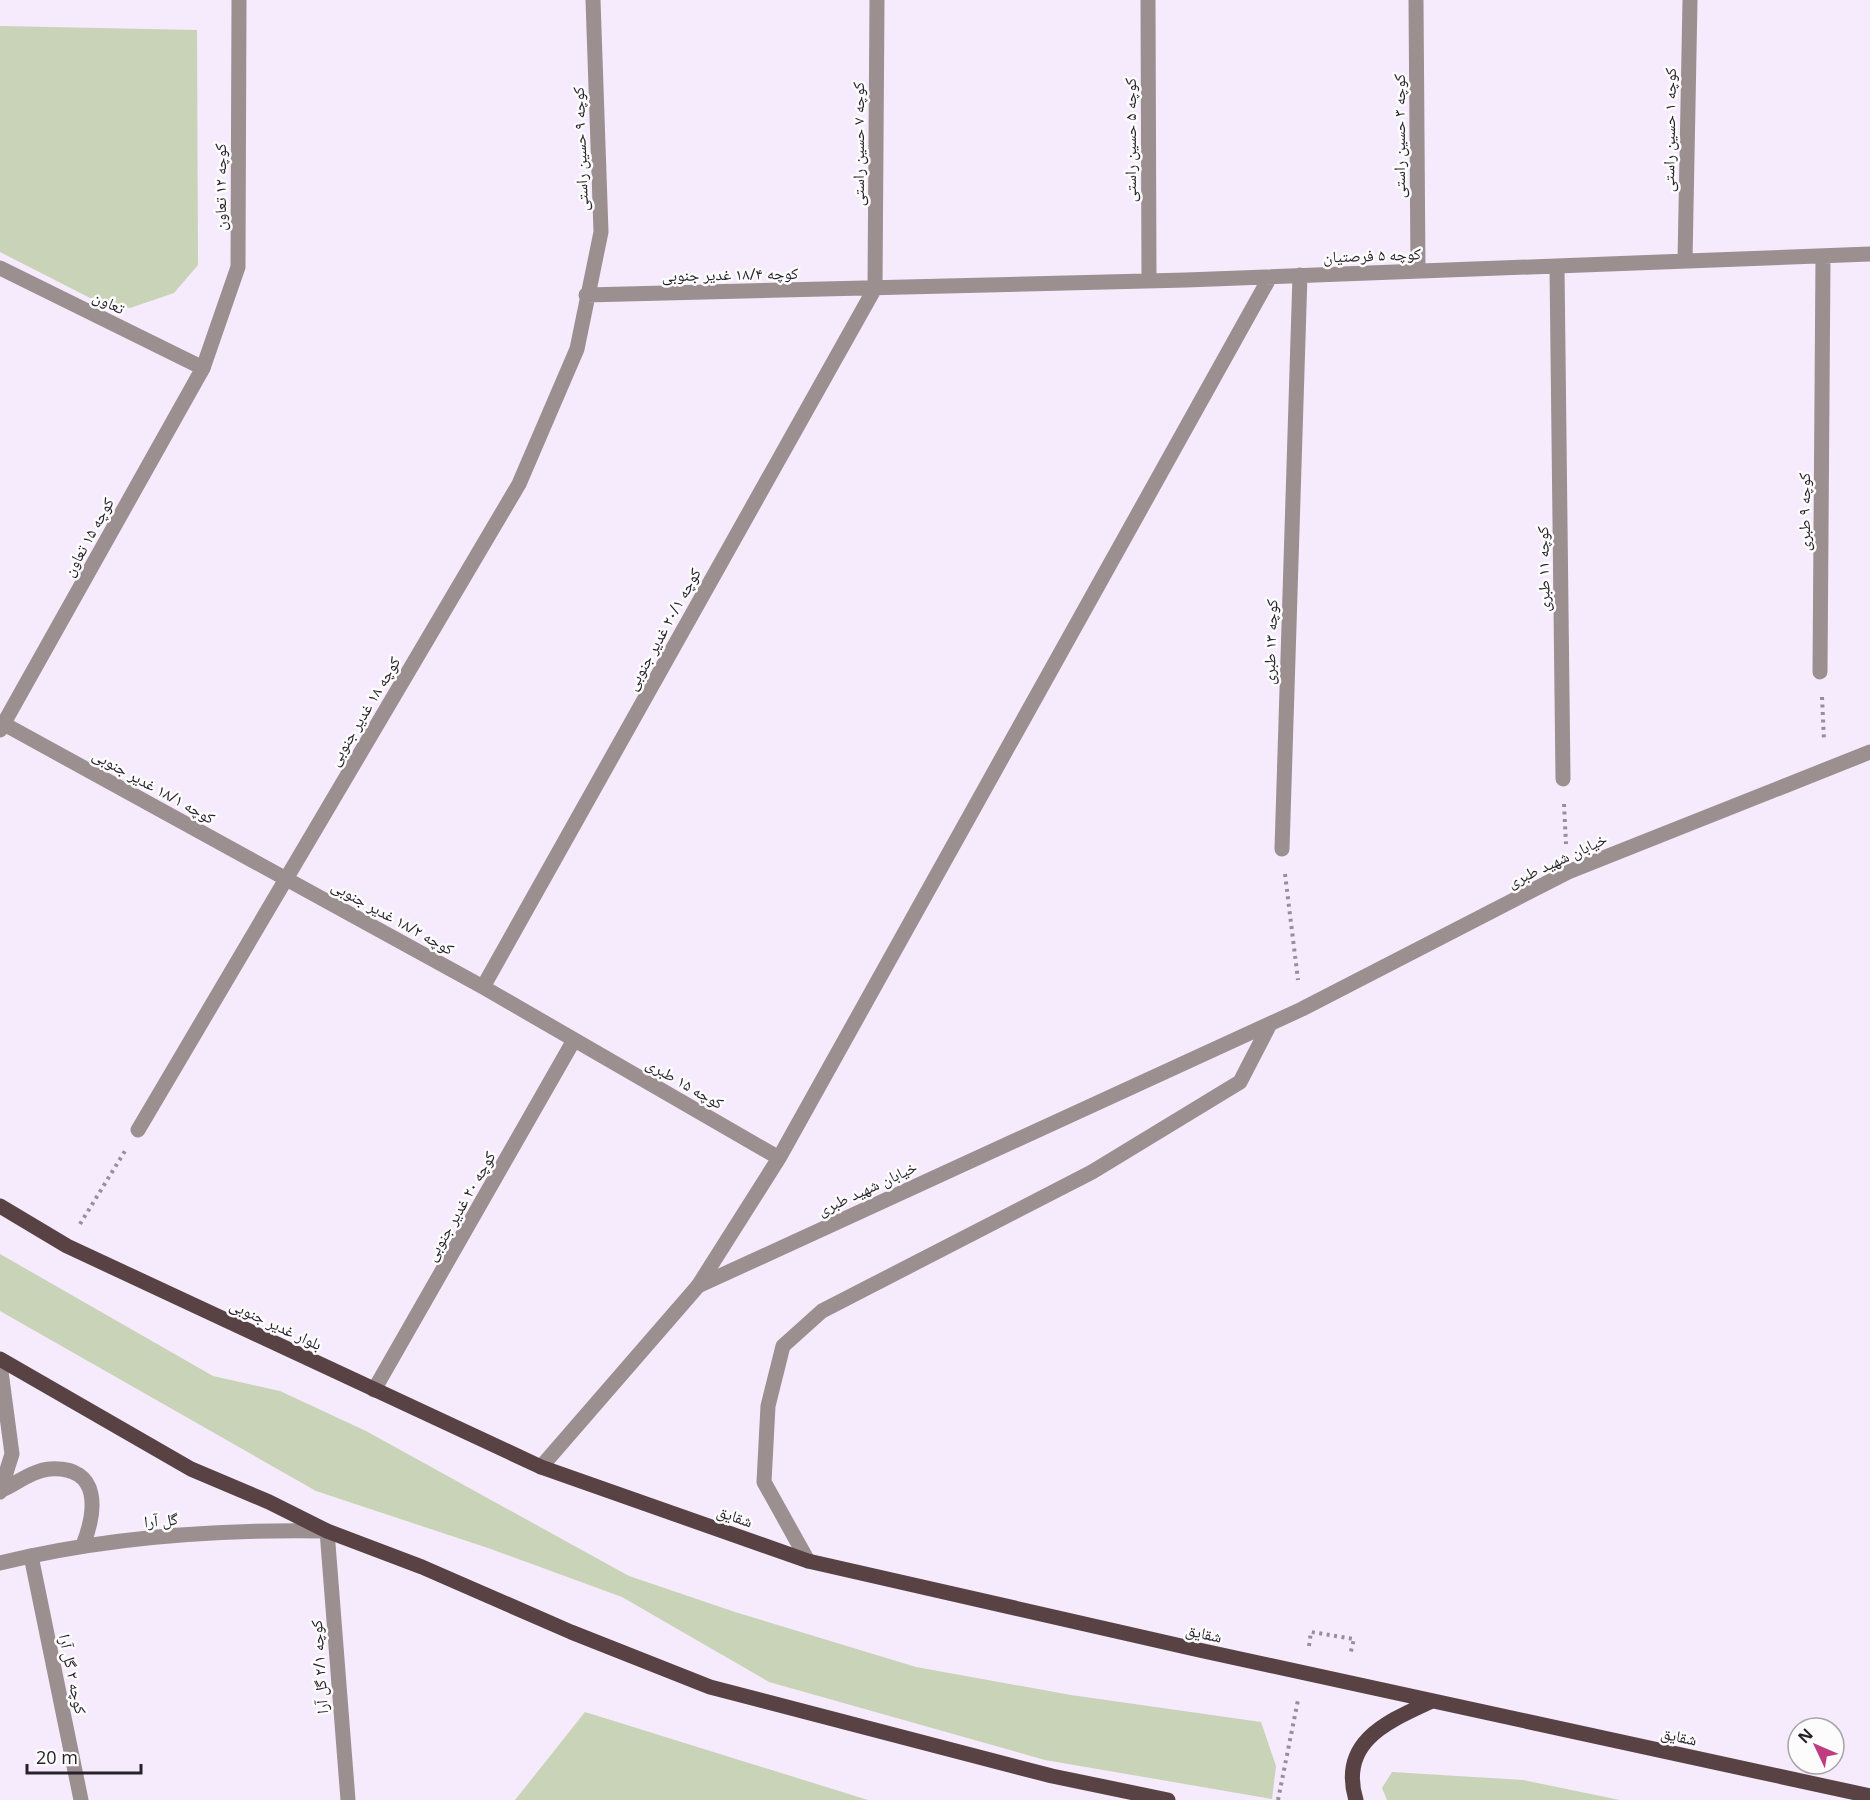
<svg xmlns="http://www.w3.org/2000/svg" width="1870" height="1800" font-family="'Open Sans','Noto Naskh Arabic',sans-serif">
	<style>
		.green { fill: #c9d3b7 }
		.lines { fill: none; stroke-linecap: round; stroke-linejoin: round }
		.path { stroke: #978e9d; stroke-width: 4; stroke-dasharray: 3 4.5; stroke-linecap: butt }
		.minor { stroke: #9c8f90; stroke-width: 15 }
		.tertiary { stroke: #9c8f90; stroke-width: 15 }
		.primary { stroke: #584244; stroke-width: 15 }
		.labels { text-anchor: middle; stroke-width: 5; stroke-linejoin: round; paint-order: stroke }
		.street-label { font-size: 16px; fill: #27212a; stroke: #fcfcfc }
	</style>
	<rect width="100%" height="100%" fill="#f6eafd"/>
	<path class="green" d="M 0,26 L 197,30 L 198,265 L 174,293 L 130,308 L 96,301 L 0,252 Z
		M 0,1254 L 213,1376 L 280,1391 L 366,1431 L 629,1576 L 735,1612 L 916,1667 L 1071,1695 L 1261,1722 L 1276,1766 L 1272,1799 L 1045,1760 L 769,1682 L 622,1597 L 488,1548 L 316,1491 L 0,1311 Z
		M 585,1712 L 868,1800 L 515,1800 Z
		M 1392,1772 L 1523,1780 L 1620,1800 L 1387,1800 L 1382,1788 Z"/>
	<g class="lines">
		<path class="path" d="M 1822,697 L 1824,740
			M 1564,804 L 1566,844
			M 1285,874 L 1298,980
			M 80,1224 L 125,1151
			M 1309,1646 L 1311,1632 L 1354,1639 L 1350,1655
			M 1278,1800 L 1298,1700"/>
		<path class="minor" d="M 1148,0 L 1149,281
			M 1416,0 L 1418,271
			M 1685,261 L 1690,0
			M 1557,266 L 1563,779
			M 586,295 L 1186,280 L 1870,254
			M 1820,672 L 1823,256
			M 4,724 L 483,987 L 779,1158
			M 0,730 L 203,368 L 238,267 L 239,0
			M 1282,849 L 1300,275
			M 483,987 L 875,288 L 877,0
			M 138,1130 L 519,484 L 577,349 L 601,232 L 593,0
			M 698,1286 L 779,1158 L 1270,277
			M 374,1390 L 574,1040
			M 327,1531 L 348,1800
			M 31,1556 L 81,1800"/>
		<path class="tertiary" d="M 0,268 L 203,368
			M 0,1364 L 12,1454 L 0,1492
			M 541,1467 L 698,1286 L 1302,1009 L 1568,872 L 1870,752
			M 2,1490 C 17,1483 34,1470 50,1469 C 102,1466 96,1512 83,1545
			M 808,1561 L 764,1482 L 768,1406 L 783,1346 L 822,1311 L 1092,1172 L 1240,1082 L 1270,1024
			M 0,1563 C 106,1537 217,1529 327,1531"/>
		<path class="primary" d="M 0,1206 L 67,1246 L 541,1467 L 808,1561 L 1199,1650 L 1870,1796
			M 0,1359 L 191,1469 L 269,1502 L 327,1531 L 422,1567 L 571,1632 L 710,1687 L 1052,1776 L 1168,1800
			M 1356,1800 C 1338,1741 1389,1721 1432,1701"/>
	</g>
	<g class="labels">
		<g class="street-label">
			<text transform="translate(1669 130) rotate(-89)" y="6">کوچه ۱ حسین راستی</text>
			<text transform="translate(1399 136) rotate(-90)" y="6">کوچه ۳ حسین راستی</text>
			<text transform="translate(1130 140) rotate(-90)" y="6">کوچه ۵ حسین راستی</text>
			<text transform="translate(858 144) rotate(-90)" y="6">کوچه ۷ حسین راستی</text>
			<text transform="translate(580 149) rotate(-92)" y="6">کوچه ۹ حسین راستی</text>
			<text transform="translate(220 187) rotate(-90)" y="6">کوچه ۱۲ تعاون</text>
			<text transform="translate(1372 255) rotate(-2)" y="6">کوچه ۵ فرصتیان</text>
			<text transform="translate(730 274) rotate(-1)" y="6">کوچه ۱۸/۴ غدیر جنوبی</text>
			<text transform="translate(109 302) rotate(26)" y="6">تعاون</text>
			<text transform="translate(1804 512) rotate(-90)" y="6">کوچه ۹ طبری</text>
			<text transform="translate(88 537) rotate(-61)" y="6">کوچه ۱۵ تعاون</text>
			<text transform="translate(1543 569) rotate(-91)" y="6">کوچه ۱۱ طبری</text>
			<text transform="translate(663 629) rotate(-61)" y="6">کوچه ۲۰/۱ غدیر جنوبی</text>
			<text transform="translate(1270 642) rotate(-88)" y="6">کوچه ۱۳ طبری</text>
			<text transform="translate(364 711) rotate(-59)" y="6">کوچه ۱۸ غدیر جنوبی</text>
			<text transform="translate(154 786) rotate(29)" y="6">کوچه ۱۸/۱ غدیر جنوبی</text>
			<text transform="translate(1557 860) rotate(-25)" y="6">خیابان شهید طبری</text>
			<text transform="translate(393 917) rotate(29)" y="6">کوچه ۱۸/۲ غدیر جنوبی</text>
			<text transform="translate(685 1083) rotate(30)" y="6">کوچه ۱۵ طبری</text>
			<text transform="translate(867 1188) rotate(-25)" y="6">خیابان شهید طبری</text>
			<text transform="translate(460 1206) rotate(-60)" y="6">کوچه ۲۰ غدیر جنوبی</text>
			<text transform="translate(276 1324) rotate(25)" y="6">بلوار غدیر جنوبی</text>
			<text transform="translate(735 1516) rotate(19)" y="6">شقایق</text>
			<text transform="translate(161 1520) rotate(-5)" y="6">گل آرا</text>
			<text transform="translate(1204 1633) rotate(13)" y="6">شقایق</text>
			<text transform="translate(319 1667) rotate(-94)" y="6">کوچه ۲/۱ گل آرا</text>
			<text transform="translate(73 1674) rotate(78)" y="6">کوچه ۲ گل آرا</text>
			<text transform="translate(1679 1736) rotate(12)" y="6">شقایق</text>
		</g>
	</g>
	<g transform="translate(1816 1746) rotate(314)"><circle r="28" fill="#fcfcfc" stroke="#a7a4a8" stroke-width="1.5"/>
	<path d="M0-4.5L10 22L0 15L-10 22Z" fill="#c03c81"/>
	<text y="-9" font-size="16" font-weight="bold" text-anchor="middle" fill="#27212a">N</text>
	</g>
	<path d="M27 1764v9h114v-9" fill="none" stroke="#27212a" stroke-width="3"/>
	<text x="36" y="1764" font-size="18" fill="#27212a" stroke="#fcfcfc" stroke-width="4.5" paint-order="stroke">20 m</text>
</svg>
